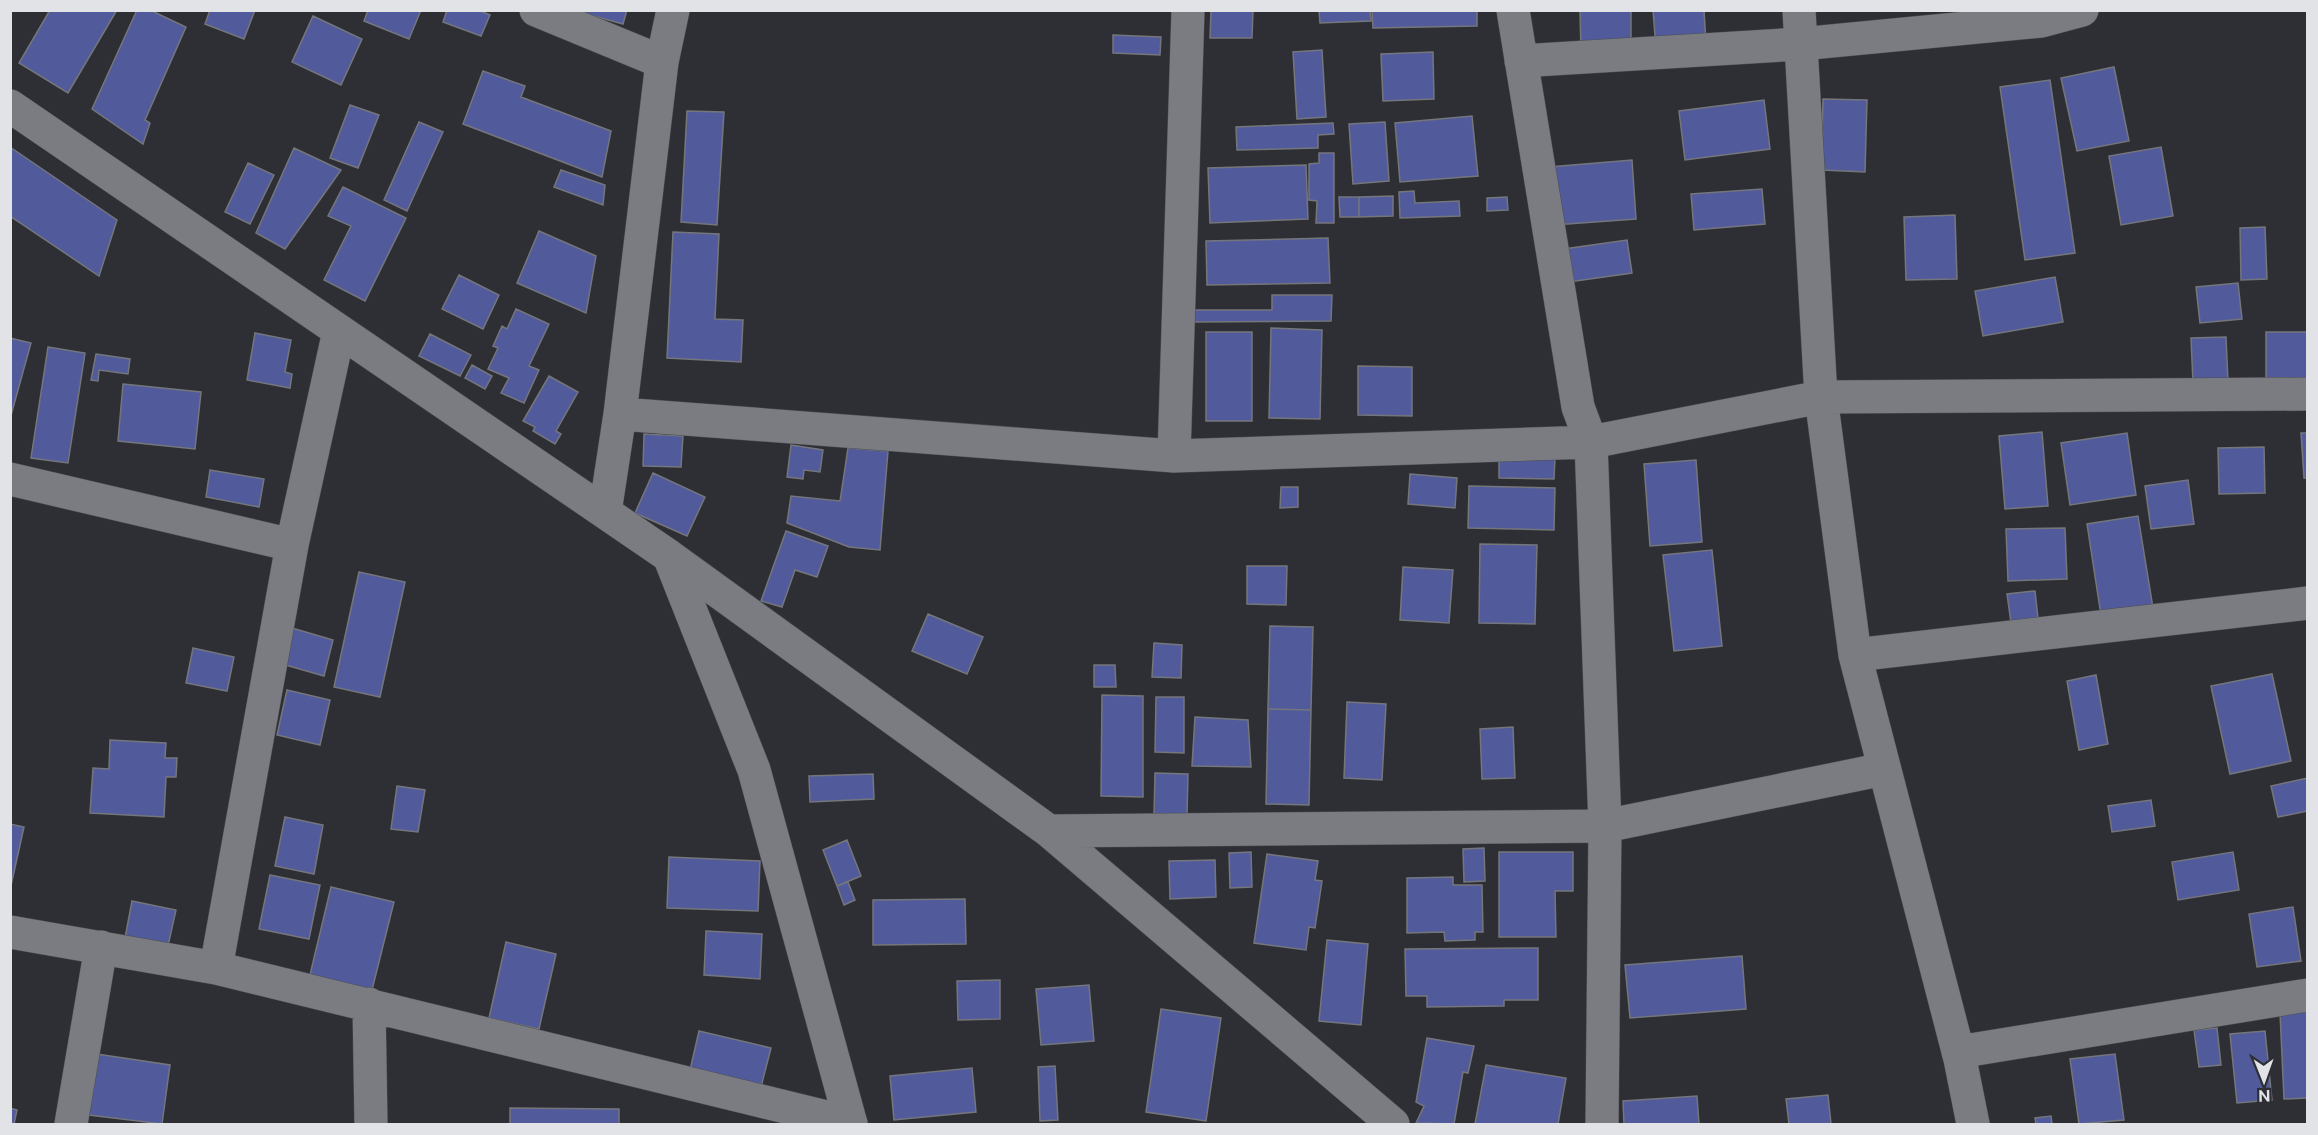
<svg xmlns="http://www.w3.org/2000/svg" width="2318" height="1135" font-family="'Public Sans',sans-serif">
	<style>
		.building { fill: #515b9c; stroke: #75767b; stroke-width: 1.5 }
		.lines { fill: none; stroke-linecap: round; stroke-linejoin: round }
		.minor-casing { stroke: #4c4d51; stroke-width: 34 }
		.minor { stroke: #7a7c81; stroke-width: 33 }
	</style>
	<rect width="100%" height="100%" fill="#2e2f34"/>
	<path class="building" d="M 50,10 L 117,10 L 68,93 L 19,63 Z
		M 137,10 L 150,10 L 186,27 L 145,120 L 150,123 L 143,144 L 92,109 Z
		M 210,10 L 255,10 L 244,39 L 205,24 Z
		M 368,10 L 421,10 L 409,39 L 364,21 Z
		M 447,10 L 478,10 L 490,15 L 481,36 L 443,22 Z
		M 584,10 L 627,10 L 623,24 L 583,13 Z
		M 1211,10 L 1253,10 L 1252,38 L 1210,38 Z
		M 1319,10 L 1370,10 L 1371,21 L 1320,23 Z
		M 1372,10 L 1477,10 L 1477,26 L 1373,28 Z
		M 1580,10 L 1631,10 L 1631,52 L 1581,53 Z
		M 1653,10 L 1704,10 L 1706,44 L 1656,48 Z
		M 313,16 L 362,39 L 341,85 L 292,62 Z
		M 1113,35 L 1161,37 L 1160,55 L 1113,53 Z
		M 1322,50 L 1326,117 L 1297,119 L 1293,52 Z
		M 1433,52 L 1434,99 L 1383,101 L 1381,54 Z
		M 2114,67 L 2129,141 L 2077,151 L 2061,78 Z
		M 483,71 L 525,86 L 521,97 L 611,131 L 602,177 L 463,124 Z
		M 2050,80 L 2075,253 L 2025,260 L 2000,87 Z
		M 1823,99 L 1867,100 L 1865,172 L 1821,170 Z
		M 1764,100 L 1770,149 L 1685,160 L 1679,111 Z
		M 350,105 L 379,115 L 358,168 L 330,158 Z
		M 687,111 L 724,112 L 717,225 L 681,222 Z
		M 1472,116 L 1478,176 L 1400,182 L 1395,123 Z
		M 419,122 L 443,132 L 407,211 L 384,200 Z
		M 1385,122 L 1389,181 L 1353,184 L 1349,124 Z
		M 1333,123 L 1334,134 L 1318,135 L 1318,148 L 1237,150 L 1236,127 Z
		M 10,147 L 117,220 L 99,276 L 10,216 Z
		M 2161,147 L 2173,216 L 2121,225 L 2109,156 Z
		M 294,148 L 341,170 L 285,249 L 256,233 Z
		M 1319,153 L 1334,153 L 1334,223 L 1316,223 L 1317,201 L 1309,200 L 1309,164 L 1319,163 Z
		M 1632,160 L 1636,219 L 1554,225 L 1549,167 Z
		M 248,163 L 274,175 L 250,224 L 225,212 Z
		M 1306,165 L 1308,219 L 1210,223 L 1208,168 Z
		M 561,170 L 605,185 L 603,205 L 554,187 Z
		M 343,187 L 406,218 L 365,301 L 324,280 L 351,226 L 328,216 Z
		M 1762,189 L 1765,224 L 1694,230 L 1691,194 Z
		M 1414,191 L 1415,203 L 1459,201 L 1460,216 L 1400,218 L 1399,192 Z
		M 1393,196 L 1393,216 L 1359,217 L 1359,197 Z
		M 1339,197 L 1359,197 L 1359,217 L 1340,217 Z
		M 1507,197 L 1508,210 L 1487,211 L 1487,198 Z
		M 1955,215 L 1957,279 L 1906,280 L 1904,217 Z
		M 2265,227 L 2267,279 L 2241,280 L 2240,228 Z
		M 539,231 L 596,256 L 586,313 L 517,283 Z
		M 673,232 L 719,234 L 715,319 L 743,320 L 741,362 L 667,358 Z
		M 1328,238 L 1330,283 L 1207,285 L 1206,241 Z
		M 1627,240 L 1632,273 L 1569,282 L 1564,249 Z
		M 459,275 L 499,295 L 483,329 L 442,309 Z
		M 2055,277 L 2063,322 L 1983,336 L 1975,291 Z
		M 2238,283 L 2242,319 L 2200,323 L 2196,287 Z
		M 1272,295 L 1332,295 L 1331,321 L 1192,322 L 1192,310 L 1272,310 Z
		M 516,309 L 549,324 L 529,366 L 539,370 L 524,403 L 501,393 L 509,378 L 488,369 L 498,348 L 493,346 L 502,326 L 507,329 Z
		M 1271,328 L 1322,330 L 1320,419 L 1269,418 Z
		M 1206,332 L 1252,332 L 1252,421 L 1206,421 Z
		M 2266,332 L 2308,332 L 2308,388 L 2266,387 Z
		M 255,333 L 291,340 L 285,372 L 292,374 L 290,388 L 247,380 Z
		M 430,334 L 471,355 L 460,376 L 419,356 Z
		M 2226,337 L 2228,382 L 2193,383 L 2191,338 Z
		M 10,338 L 31,343 L 10,419 Z
		M 48,347 L 85,353 L 68,463 L 31,458 Z
		M 96,354 L 130,359 L 128,374 L 99,370 L 98,381 L 91,380 Z
		M 472,365 L 492,376 L 485,389 L 465,378 Z
		M 1358,366 L 1412,367 L 1412,416 L 1358,415 Z
		M 549,376 L 578,392 L 556,431 L 561,434 L 555,444 L 533,431 L 535,427 L 523,421 Z
		M 123,384 L 201,392 L 195,449 L 118,441 Z
		M 2042,432 L 2048,506 L 2005,509 L 1999,436 Z
		M 2127,433 L 2136,495 L 2070,505 L 2061,443 Z
		M 2301,433 L 2308,433 L 2308,478 L 2304,478 Z
		M 644,434 L 683,436 L 681,467 L 643,466 Z
		M 791,445 L 823,450 L 820,472 L 804,470 L 803,479 L 787,477 Z
		M 2264,447 L 2265,493 L 2219,494 L 2218,448 Z
		M 848,448 L 888,451 L 880,550 L 849,547 L 787,523 L 791,496 L 840,501 Z
		M 1499,456 L 1555,457 L 1554,479 L 1499,478 Z
		M 1696,460 L 1702,542 L 1650,546 L 1644,464 Z
		M 210,470 L 264,479 L 259,507 L 206,497 Z
		M 653,473 L 705,497 L 687,536 L 635,513 Z
		M 1410,474 L 1457,478 L 1455,508 L 1408,504 Z
		M 2188,480 L 2194,524 L 2151,529 L 2145,486 Z
		M 1469,486 L 1555,488 L 1554,530 L 1468,528 Z
		M 1281,487 L 1298,487 L 1298,507 L 1280,508 Z
		M 2138,516 L 2154,614 L 2102,622 L 2087,524 Z
		M 2065,528 L 2067,579 L 2008,581 L 2006,529 Z
		M 786,531 L 828,546 L 817,577 L 795,570 L 782,607 L 761,601 Z
		M 1480,544 L 1537,545 L 1535,624 L 1479,623 Z
		M 1712,550 L 1722,646 L 1674,651 L 1663,555 Z
		M 1247,566 L 1287,566 L 1286,605 L 1247,604 Z
		M 1403,567 L 1453,570 L 1449,623 L 1400,620 Z
		M 359,572 L 405,582 L 380,697 L 334,687 Z
		M 2035,591 L 2039,627 L 2012,630 L 2007,594 Z
		M 928,614 L 983,637 L 967,674 L 912,651 Z
		M 1270,626 L 1313,627 L 1311,710 L 1268,709 Z
		M 292,628 L 333,640 L 324,676 L 282,664 Z
		M 1154,643 L 1182,645 L 1181,678 L 1152,677 Z
		M 193,648 L 234,657 L 227,691 L 186,683 Z
		M 1094,665 L 1115,665 L 1116,687 L 1094,687 Z
		M 2272,674 L 2291,761 L 2230,774 L 2211,686 Z
		M 2096,675 L 2108,744 L 2079,750 L 2067,681 Z
		M 287,690 L 330,700 L 320,745 L 277,735 Z
		M 1102,695 L 1143,696 L 1143,797 L 1101,796 Z
		M 1156,697 L 1184,697 L 1184,753 L 1155,752 Z
		M 1347,702 L 1386,704 L 1382,780 L 1344,778 Z
		M 1268,709 L 1311,710 L 1309,805 L 1266,804 Z
		M 1195,717 L 1248,720 L 1251,767 L 1192,766 Z
		M 1513,727 L 1515,778 L 1482,779 L 1480,729 Z
		M 110,740 L 166,743 L 165,758 L 177,758 L 176,777 L 166,777 L 164,817 L 90,813 L 93,768 L 109,769 Z
		M 1155,773 L 1188,774 L 1187,816 L 1154,815 Z
		M 873,774 L 874,799 L 810,802 L 809,776 Z
		M 2308,778 L 2308,811 L 2278,817 L 2271,786 Z
		M 397,786 L 425,790 L 418,832 L 391,829 Z
		M 2151,800 L 2155,826 L 2112,832 L 2108,806 Z
		M 285,817 L 323,825 L 314,874 L 275,866 Z
		M 10,824 L 24,827 L 10,890 Z
		M 847,840 L 861,876 L 837,886 L 823,850 Z
		M 1484,848 L 1485,881 L 1464,882 L 1463,849 Z
		M 1251,852 L 1252,887 L 1230,888 L 1229,853 Z
		M 1499,852 L 1573,852 L 1573,891 L 1555,891 L 1556,937 L 1499,937 Z
		M 2233,852 L 2239,890 L 2178,900 L 2172,862 Z
		M 1267,854 L 1318,861 L 1315,880 L 1322,881 L 1315,928 L 1309,927 L 1306,950 L 1254,943 Z
		M 669,857 L 760,861 L 758,911 L 667,908 Z
		M 1215,860 L 1216,897 L 1170,899 L 1169,861 Z
		M 270,875 L 320,885 L 309,939 L 259,929 Z
		M 1453,877 L 1453,885 L 1482,885 L 1483,932 L 1475,932 L 1475,940 L 1445,941 L 1444,932 L 1407,933 L 1407,878 Z
		M 848,882 L 855,900 L 844,905 L 837,886 Z
		M 331,887 L 394,902 L 371,994 L 309,979 Z
		M 965,899 L 966,944 L 873,945 L 873,900 Z
		M 132,901 L 176,910 L 168,946 L 125,938 Z
		M 2293,907 L 2301,961 L 2257,967 L 2249,914 Z
		M 706,931 L 762,934 L 760,979 L 704,975 Z
		M 1327,940 L 1368,944 L 1361,1025 L 1319,1021 Z
		M 506,942 L 556,954 L 539,1029 L 489,1018 Z
		M 1538,948 L 1538,1000 L 1504,1000 L 1504,1006 L 1427,1007 L 1427,996 L 1406,996 L 1405,949 Z
		M 1742,956 L 1746,1009 L 1630,1018 L 1625,965 Z
		M 1000,980 L 1000,1019 L 958,1020 L 957,981 Z
		M 1089,985 L 1094,1041 L 1041,1045 L 1036,989 Z
		M 1161,1009 L 1221,1018 L 1206,1121 L 1146,1112 Z
		M 2308,1012 L 2308,1098 L 2284,1099 L 2280,1013 Z
		M 2217,1028 L 2221,1065 L 2199,1067 L 2194,1030 Z
		M 699,1031 L 771,1048 L 761,1087 L 690,1070 Z
		M 2265,1031 L 2272,1100 L 2237,1103 L 2230,1034 Z
		M 1427,1038 L 1474,1046 L 1468,1073 L 1463,1072 L 1454,1124 L 1416,1123 L 1424,1106 L 1416,1102 Z
		M 90,1053 L 170,1065 L 162,1124 L 81,1114 Z
		M 2115,1054 L 2124,1120 L 2079,1124 L 2070,1059 Z
		M 1486,1065 L 1566,1078 L 1558,1124 L 1475,1124 Z
		M 1055,1066 L 1058,1120 L 1040,1121 L 1038,1067 Z
		M 972,1068 L 976,1112 L 894,1120 L 890,1076 Z
		M 1828,1095 L 1831,1124 L 1789,1124 L 1786,1099 Z
		M 1697,1096 L 1699,1124 L 1624,1124 L 1623,1101 Z
		M 10,1108 L 17,1110 L 14,1124 L 10,1124 Z
		M 510,1108 L 619,1109 L 619,1124 L 510,1124 Z
		M 2051,1116 L 2052,1124 L 2036,1124 L 2035,1118 Z"/>
	<g class="lines">
		<g class="minor-casing">
			<path id="minor" d="M 536,10 L 662,62
				M 1513,10 L 1578,407 L 1591,442 L 1605,826 L 1602,1124
				M 1799,10 L 1821,397 L 1855,655 L 1960,1059 L 1973,1124
				M 1521,61 L 1800,44 L 2041,21 L 2082,10
				M 10,106 L 669,556 L 1049,831 L 1393,1124
				M 620,414 L 1174,456 L 1591,442 L 1821,397 L 2308,394
				M 1174,456 L 1188,10
				M 10,479 L 292,545
				M 605,512 L 620,414 L 662,62 L 673,10
				M 669,556 L 754,770 L 851,1124
				M 1855,655 L 2308,603
				M 1049,831 L 1605,826 L 1884,769
				M 10,932 L 216,968 L 851,1123
				M 216,968 L 292,545 L 339,331
				M 369,1004 L 371,1124
				M 1958,1052 L 2308,995
				M 71,1124 L 101,947"/>
		</g>
		<use href="#minor" class="minor"/>
	</g>
	<rect width="2318" height="1135" fill="none" stroke="#e2e3e6" stroke-width="24"/>
	<g transform="translate(2264 1081) rotate(179)" stroke="#2e2f34" stroke-width="4.5" paint-order="stroke">
	<path d="M0-4.5L10 22L0 15L-10 22Z" fill="#e2e3e6"/>
	<text y="-9" font-size="16" font-weight="bold" text-anchor="middle" fill="#e2e3e6">N</text>
	</g>
</svg>
